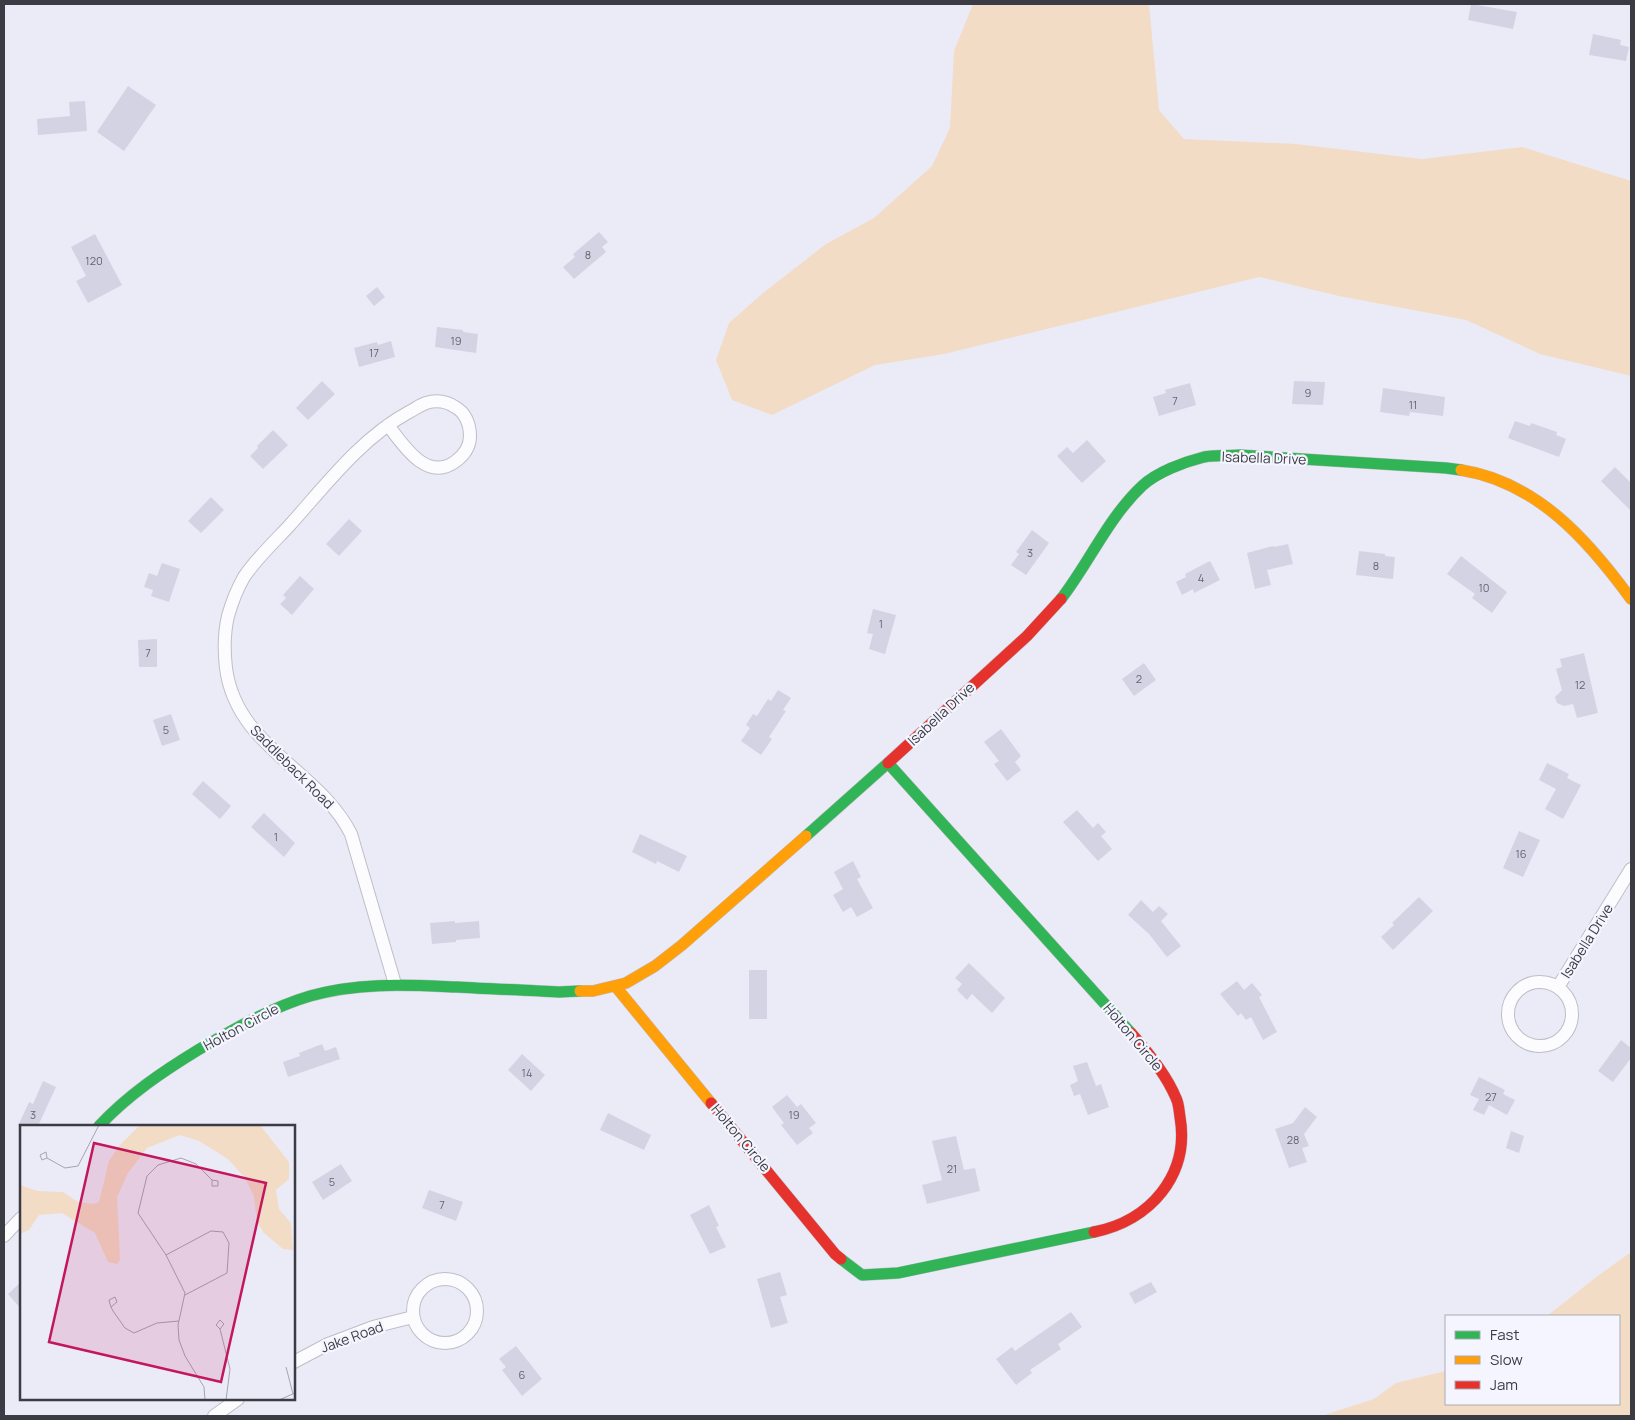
<svg xmlns="http://www.w3.org/2000/svg" width="1635" height="1420" font-family="Manrope,sans-serif">
	<style>
		.green { fill: #f2dcc6 }
		.building { fill: #d3d3e4 }
		.lines { fill: none; stroke-linecap: round; stroke-linejoin: round }
		.street-casing { stroke: #bebec8; stroke-width: 14 }
		.fast-casing { stroke: #bebec8; stroke-width: 12 }
		.slow-casing { stroke: #bebec8; stroke-width: 12 }
		.jam-casing { stroke: #bebec8; stroke-width: 12 }
		.street { stroke: #fcfcfe; stroke-width: 12 }
		.fast { stroke: #30b455; stroke-width: 11 }
		.slow { stroke: #ff9f0a; stroke-width: 11 }
		.jam { stroke: #e5322d; stroke-width: 11 }
		.labels { text-anchor: middle; stroke-width: 4.5; stroke-linejoin: round; paint-order: stroke }
		.number-label { font-size: 11px; fill: #64646e }
		.street-label { font-size: 14px; fill: #3b3b44; stroke: #f4f5fe }
		.inset-road { fill: none; stroke: #a5a5af; stroke-width: 1 }
		.view { fill: #c2185b; fill-opacity: 0.15; stroke: #c2185b; stroke-width: 2.5 }
		.inset-edge { fill: none; stroke: #3b3b44; stroke-width: 2.5 }
	</style>
	<rect width="100%" height="100%" fill="#ebebf7"/>
	<path class="green" d="M 973,4 L 1149,4 L 1159,110 L 1184,139 L 1296,144 L 1422,159 L 1522,147 L 1631,181 L 1631,376 L 1540,354 L 1466,320 L 1339,296 L 1259,277 L 944,354 L 875,365 L 772,415 L 732,400 L 716,360 L 729,323 L 763,293 L 826,244 L 874,218 L 932,166 L 950,128 L 954,51 Z
		M 1631,1252 L 1631,1416 L 1321,1416 L 1374,1399 L 1396,1383 L 1446,1371 L 1446,1404 L 1619,1404 L 1619,1316 L 1547,1316 L 1595,1278 Z"/>
	<path class="building" d="M 1471,4 L 1517,12 L 1513,29 L 1468,20 Z
		M 1593,34 L 1621,40 L 1620,45 L 1629,47 L 1626,61 L 1589,55 Z
		M 128,86 L 156,105 L 124,151 L 97,132 Z
		M 85,101 L 87,131 L 38,135 L 37,119 L 70,116 L 69,102 Z
		M 599,232 L 608,242 L 602,247 L 606,252 L 574,279 L 563,267 L 575,257 L 573,254 Z
		M 95,234 L 122,285 L 88,303 L 76,281 L 86,276 L 71,247 Z
		M 377,287 L 385,297 L 374,306 L 366,296 Z
		M 437,327 L 463,330 L 463,332 L 478,334 L 476,353 L 435,347 Z
		M 391,341 L 395,357 L 359,367 L 354,348 L 377,342 L 378,345 Z
		M 322,381 L 335,394 L 308,420 L 296,408 Z
		M 1294,381 L 1325,382 L 1323,405 L 1292,404 Z
		M 1190,383 L 1196,405 L 1159,416 L 1153,397 L 1166,393 L 1165,390 Z
		M 1383,388 L 1445,397 L 1443,416 L 1410,412 L 1409,416 L 1380,412 Z
		M 1515,421 L 1530,426 L 1531,423 L 1557,432 L 1556,435 L 1566,439 L 1559,457 L 1508,438 Z
		M 273,430 L 288,445 L 263,469 L 250,456 L 258,448 L 257,446 Z
		M 1087,440 L 1106,461 L 1082,483 L 1057,456 L 1067,447 L 1073,453 Z
		M 1615,467 L 1631,483 L 1631,511 L 1601,481 Z
		M 211,497 L 224,510 L 201,533 L 188,521 Z
		M 349,519 L 362,531 L 339,556 L 326,544 Z
		M 1032,530 L 1049,543 L 1026,575 L 1011,565 L 1019,554 L 1016,552 Z
		M 1288,544 L 1293,564 L 1267,570 L 1271,585 L 1255,589 L 1247,553 L 1273,546 L 1274,547 Z
		M 1359,551 L 1385,554 L 1385,556 L 1395,557 L 1393,579 L 1356,575 Z
		M 1461,556 L 1507,592 L 1492,613 L 1472,598 L 1475,594 L 1447,574 Z
		M 1210,561 L 1220,580 L 1194,593 L 1193,589 L 1182,595 L 1176,582 L 1186,577 L 1185,574 Z
		M 162,563 L 180,569 L 169,602 L 151,596 L 153,590 L 144,587 L 149,573 L 157,576 Z
		M 300,576 L 314,589 L 292,615 L 280,604 L 286,598 L 283,595 Z
		M 873,609 L 896,615 L 885,654 L 869,649 L 873,634 L 867,633 Z
		M 157,639 L 157,667 L 139,667 L 138,640 Z
		M 1584,653 L 1598,713 L 1577,718 L 1573,704 L 1564,706 L 1557,703 L 1555,697 L 1562,690 L 1556,669 L 1562,667 L 1560,659 Z
		M 1144,663 L 1156,680 L 1134,696 L 1122,679 Z
		M 778,690 L 791,698 L 783,710 L 786,711 L 769,737 L 772,739 L 761,755 L 741,741 L 750,728 L 746,725 L 753,714 L 757,716 L 768,699 L 771,701 Z
		M 171,714 L 180,740 L 162,746 L 153,720 Z
		M 1001,729 L 1021,756 L 1015,762 L 1021,770 L 1007,781 L 994,764 L 999,761 L 984,742 Z
		M 1547,763 L 1569,774 L 1567,778 L 1581,785 L 1563,819 L 1545,809 L 1556,789 L 1539,780 Z
		M 203,781 L 231,806 L 220,819 L 192,794 Z
		M 1077,810 L 1093,828 L 1098,823 L 1106,832 L 1101,836 L 1112,849 L 1098,861 L 1063,822 Z
		M 264,813 L 295,843 L 284,857 L 251,827 Z
		M 1519,831 L 1540,840 L 1523,877 L 1503,868 Z
		M 640,834 L 687,856 L 679,872 L 657,861 L 656,864 L 632,852 Z
		M 853,861 L 861,877 L 857,879 L 873,908 L 857,917 L 851,907 L 843,912 L 833,895 L 843,889 L 834,872 Z
		M 1419,897 L 1433,911 L 1393,950 L 1381,937 L 1394,925 L 1392,923 Z
		M 1141,900 L 1153,912 L 1159,906 L 1168,914 L 1161,921 L 1181,946 L 1167,957 L 1149,934 L 1128,915 Z
		M 455,921 L 455,923 L 479,921 L 480,938 L 456,940 L 456,942 L 432,944 L 430,923 Z
		M 969,963 L 1005,998 L 992,1013 L 972,994 L 967,1000 L 957,990 L 962,984 L 955,978 Z
		M 749,970 L 767,970 L 767,1019 L 749,1019 Z
		M 1237,981 L 1244,990 L 1252,983 L 1262,995 L 1259,997 L 1277,1032 L 1263,1040 L 1251,1017 L 1246,1020 L 1241,1013 L 1238,1016 L 1220,994 Z
		M 1621,1040 L 1631,1048 L 1631,1058 L 1613,1082 L 1598,1071 Z
		M 322,1044 L 325,1051 L 336,1047 L 340,1059 L 288,1077 L 283,1062 L 300,1056 L 299,1053 Z
		M 522,1054 L 545,1075 L 531,1091 L 508,1070 Z
		M 1087,1062 L 1096,1086 L 1101,1084 L 1109,1107 L 1088,1115 L 1080,1094 L 1074,1096 L 1070,1085 L 1078,1081 L 1073,1066 Z
		M 1479,1077 L 1505,1090 L 1503,1094 L 1515,1100 L 1507,1115 L 1489,1105 L 1484,1115 L 1473,1110 L 1479,1099 L 1470,1095 Z
		M 43,1081 L 56,1087 L 38,1126 L 18,1126 L 29,1102 L 33,1104 Z
		M 787,1095 L 797,1107 L 801,1104 L 816,1123 L 809,1128 L 813,1133 L 797,1145 L 781,1125 L 784,1123 L 772,1107 Z
		M 1305,1107 L 1317,1117 L 1304,1134 L 1309,1146 L 1302,1148 L 1307,1162 L 1289,1168 L 1275,1129 L 1293,1123 Z
		M 608,1113 L 651,1135 L 644,1150 L 600,1130 Z
		M 1511,1131 L 1524,1136 L 1519,1153 L 1506,1148 Z
		M 956,1136 L 964,1170 L 975,1168 L 980,1191 L 927,1204 L 922,1185 L 942,1180 L 932,1141 Z
		M 341,1164 L 352,1181 L 323,1200 L 312,1182 Z
		M 429,1190 L 463,1202 L 456,1221 L 422,1208 Z
		M 709,1205 L 719,1226 L 716,1227 L 726,1247 L 710,1254 L 690,1215 Z
		M 780,1272 L 787,1295 L 780,1297 L 788,1323 L 771,1328 L 757,1279 Z
		M 21,1282 L 21,1309 L 8,1294 Z
		M 1151,1282 L 1157,1292 L 1135,1304 L 1129,1293 Z
		M 1071,1312 L 1082,1327 L 1058,1344 L 1061,1349 L 1030,1370 L 1032,1373 L 1016,1385 L 996,1359 L 1012,1347 L 1015,1351 Z
		M 516,1346 L 542,1379 L 522,1396 L 502,1370 L 506,1367 L 499,1359 Z"/>
	<g class="lines">
		<g class="street-casing">
			<path id="street" d="M 388,425 C 403,445 427,483 456,461 C 464,455 470,446 470,436 C 470,424 465,412 455,407 C 446,401 436,400 426,403 C 420,405 415,409 409,412 C 361,438 325,486 289,526 C 274,542 256,559 244,577 C 237,589 232,602 228,616 C 224,633 224,651 226,668 C 236,747 319,770 351,834 L 395,984
				M1508 1014a32 32 0 1 1 64 0a32 32 0 1 1-64 0Z
				M 1558,987 L 1631,869
				M 4,1236 L 21,1218
				M413 1311a32 32 0 1 1 64 0a32 32 0 1 1-64 0Z
				M 294,1362 L 328,1344 L 373,1327 L 413,1317
				M 214,1416 L 238,1399"/>
		</g>
		<g class="fast-casing">
			<path id="fast" d="M 1061,599 C 1089,563 1108,518 1142,486 C 1157,472 1184,462 1204,457 C 1215,455 1228,456 1239,455 L 1446,468 L 1461,470
				M 806,836 L 888,763 L 1131,1033
				M 99,1126 C 128,1095 162,1072 198,1050 C 234,1029 270,1008 310,996 C 359,982 407,985 457,987 C 491,989 525,990 559,992 L 580,991
				M 841,1259 L 862,1275 L 898,1273 L 1094,1232"/>
		</g>
		<g class="slow-casing">
			<path id="slow" d="M 1461,470 C 1537,482 1588,540 1631,599
				M 616,987 L 711,1103
				M 580,991 L 593,991 L 626,983 L 655,966 L 682,945 L 806,836"/>
		</g>
		<g class="jam-casing">
			<path id="jam" d="M 888,763 L 1027,636 L 1061,599
				M 711,1103 L 835,1254 L 841,1259
				M 1094,1232 C 1150,1221 1190,1175 1180,1117 C 1179,1111 1179,1104 1176,1098 C 1166,1074 1148,1052 1131,1033"/>
		</g>
		<use href="#street" class="street"/>
		<use href="#fast" class="fast"/>
		<use href="#slow" class="slow"/>
		<use href="#jam" class="jam"/>
	</g>
	<g class="labels">
		<g class="number-label">
			<text x="588" y="259">8</text>
			<text x="94" y="265">120</text>
			<text x="456" y="345">19</text>
			<text x="374" y="357">17</text>
			<text x="1308" y="397">9</text>
			<text x="1175" y="405">7</text>
			<text x="1413" y="409">11</text>
			<text x="1030" y="557">3</text>
			<text x="1376" y="570">8</text>
			<text x="1201" y="582">4</text>
			<text x="1484" y="592">10</text>
			<text x="881" y="628">1</text>
			<text x="148" y="657">7</text>
			<text x="1139" y="683">2</text>
			<text x="1580" y="689">12</text>
			<text x="166" y="734">5</text>
			<text x="276" y="841">1</text>
			<text x="1521" y="858">16</text>
			<text x="527" y="1077">14</text>
			<text x="1491" y="1101">27</text>
			<text x="33" y="1119">3</text>
			<text x="794" y="1119">19</text>
			<text x="1293" y="1144">28</text>
			<text x="952" y="1173">21</text>
			<text x="332" y="1186">5</text>
			<text x="442" y="1209">7</text>
			<text x="522" y="1379">6</text>
		</g>
		<g class="street-label">
			<text transform="translate(1264 458) rotate(2)" y="5">Isabella Drive</text>
			<text transform="translate(941 714) rotate(-43)" y="5">Isabella Drive</text>
			<text transform="translate(292 767) rotate(45)" y="5">Saddleback Road</text>
			<text transform="translate(1587 941) rotate(-58)" y="5">Isabella Drive</text>
			<text transform="translate(241 1027) rotate(-28)" y="5">Holton Circle</text>
			<text transform="translate(1133 1037) rotate(50)" y="5">Holton Circle</text>
			<text transform="translate(741 1138) rotate(50)" y="5">Holton Circle</text>
			<text transform="translate(352 1337) rotate(-20)" y="5">Jake Road</text>
		</g>
	</g>
	<g transform="translate(20 1125)">
		<rect width="275" height="275" fill="#ebebf7"/>
		<path d="M 120,0 L 240,0 L 269,37 L 269,54 L 256,65 L 259,84 L 271,98 L 273,125 L 263,124 L 244,108 L 237,97 L 234,71 L 225,53 L 208,34 L 179,16 L 160,10 L 127,23 L 108,48 L 97,72 L 100,135 L 97,139 L 88,137 L 75,108 L 42,88 L 19,90 L 9,105 L 0,109 L 0,60 L 18,66 L 43,67 L 58,77 L 74,79 L 79,77 L 89,36 L 98,22 Z" fill="#f2dcc6"/>
		<path class="inset-road" d="M 27,33 L 22,35 L 20,30 L 26,27 L 27,33 L 45,43 L 58,41 L 79,0M 146,130 L 118,88 L 127,51 L 138,40 L 161,33 L 176,39 L 192,55 L 192,61 L 198,61 L 198,56 L 192,55M 165,170 L 207,148 L 209,118 L 203,107 L 191,106 L 146,130 L 165,168 L 158,200 L 159,215 L 165,231 L 184,262 L 185,275M 91,182 L 97,177 L 95,172 L 89,175 L 90,179 L 91,182 L 93,186 L 105,203 L 114,208 L 137,198 L 159,196M 200,204 L 204,199 L 200,195 L 196,200 L 200,204 L 210,244 L 206,275M 266,242 L 273,269M 146,275 L 176,275M 259,275 L 275,268"/>
		<path class="view" d="M 74,18 L 246,58 L 201,257 L 29,217 Z"/>
		<rect width="275" height="275" class="inset-edge"/>
	</g>
	<rect width="1635" height="1420" fill="none" stroke="#3b3b44" stroke-width="10"/>
	<rect x="1445" y="1315" width="175" height="90" fill="#f4f5fe" stroke="#aaabb4"/>
	<rect x="1455" y="1331" width="25" height="8" fill="#30b455" stroke="#aaabb4"/>
	<text x="1490" y="1340" font-size="15" fill="#3b3b44">Fast</text>
	<rect x="1455" y="1356" width="25" height="8" fill="#ff9f0a" stroke="#aaabb4"/>
	<text x="1490" y="1365" font-size="15" fill="#3b3b44">Slow</text>
	<rect x="1455" y="1381" width="25" height="8" fill="#e5322d" stroke="#aaabb4"/>
	<text x="1490" y="1390" font-size="15" fill="#3b3b44">Jam</text>
</svg>
